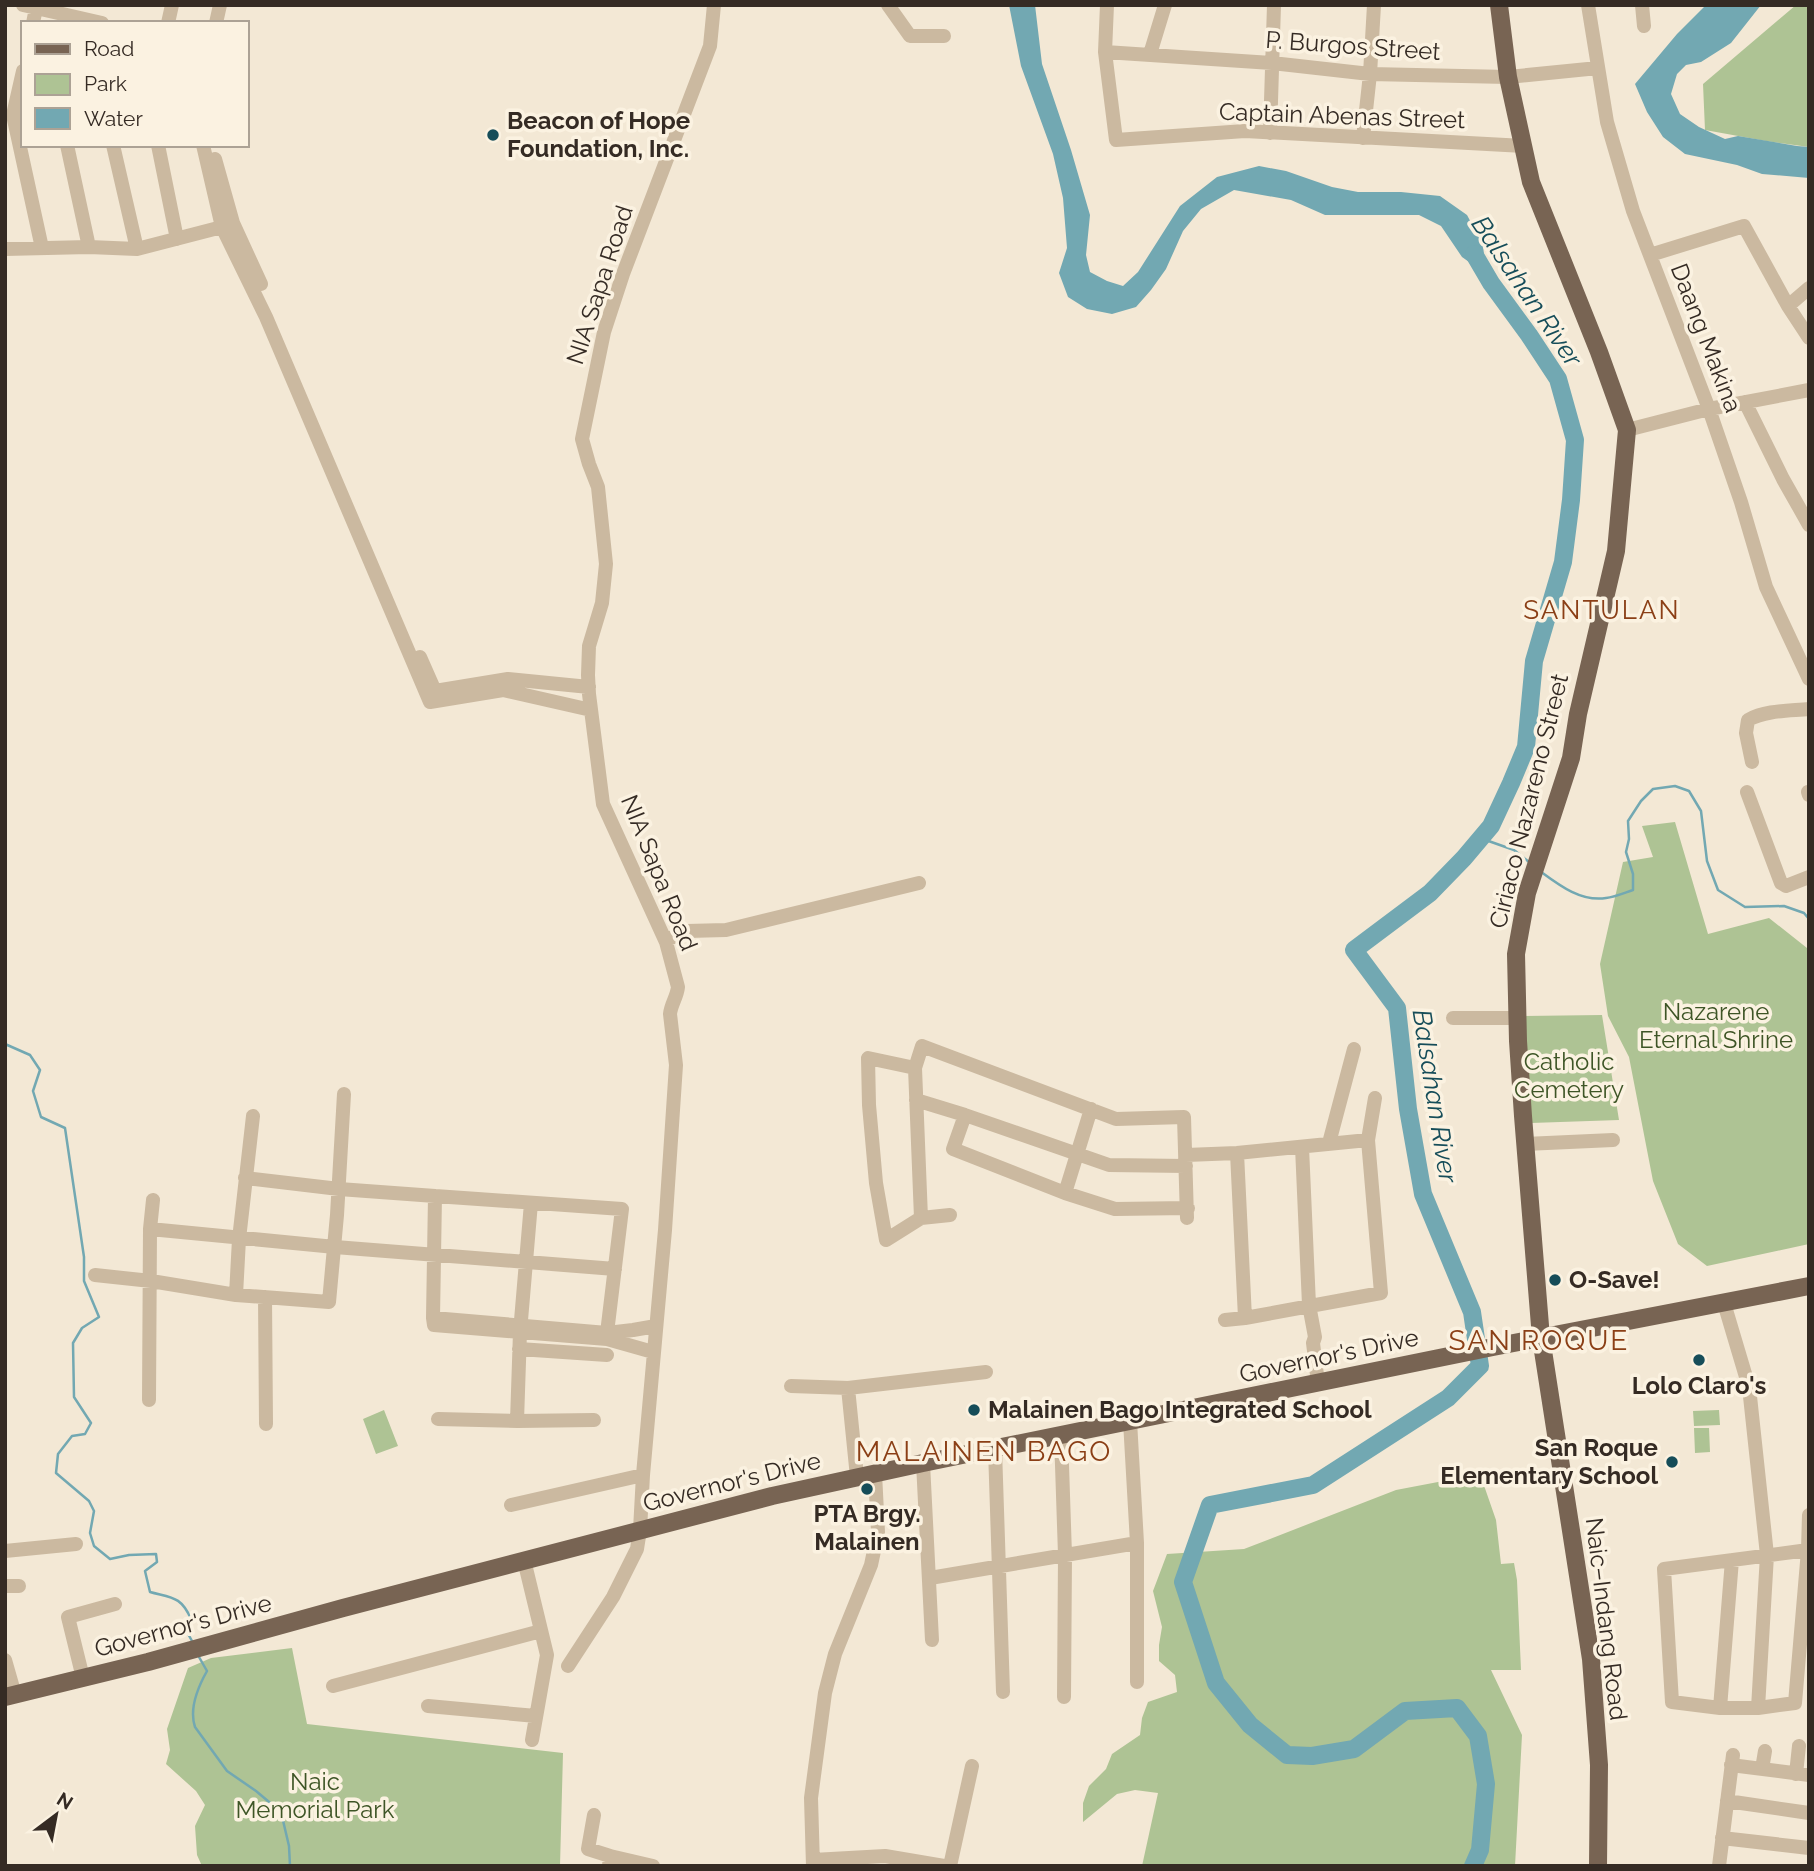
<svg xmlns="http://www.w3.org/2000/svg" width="1814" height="1871" font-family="Raleway,sans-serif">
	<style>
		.green { fill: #aec394 }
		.water { fill: #72a8b2 }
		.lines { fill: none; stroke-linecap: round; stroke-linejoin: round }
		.stream { stroke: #72a8b2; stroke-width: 2.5 }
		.river { stroke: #72a8b2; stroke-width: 18 }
		.minor { stroke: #cbb9a0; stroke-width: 14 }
		.major { stroke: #786453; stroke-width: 18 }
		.poi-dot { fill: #164d59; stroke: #fbf2e1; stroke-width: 2.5 }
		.labels { text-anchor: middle; stroke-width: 7; stroke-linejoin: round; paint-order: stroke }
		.street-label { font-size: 24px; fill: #352b24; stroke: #fbf2e1 }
		.poi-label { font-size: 24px; font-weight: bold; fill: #352b24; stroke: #fbf2e1; text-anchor: start }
		.park-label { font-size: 24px; fill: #3e5526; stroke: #fbf2e1 }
		.water-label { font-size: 26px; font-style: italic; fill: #164d59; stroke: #fbf2e1 }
		.neighbourhood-label { font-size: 26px; letter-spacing: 2px; fill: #8b3f16; stroke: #fbf2e1 }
		.quarter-label { font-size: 28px; letter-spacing: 2px; fill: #8b3f16; stroke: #fbf2e1 }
	</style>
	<rect width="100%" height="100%" fill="#f3e8d5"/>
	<path class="green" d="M 1796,5 L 1809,5 L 1809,147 L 1766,141 L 1705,130 L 1703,84 Z
		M 1675,822 L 1708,934 L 1769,918 L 1807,948 L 1809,955 L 1809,1244 L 1707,1266 L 1678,1244 L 1653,1181 L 1629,1057 L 1608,1016 L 1600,964 L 1623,862 L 1653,857 L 1642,826 Z
		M 1602,1015 L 1619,1120 L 1531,1123 L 1521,1016 Z
		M 384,1410 L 398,1446 L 376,1454 L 363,1419 Z
		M 1719,1410 L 1720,1425 L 1694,1426 L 1693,1411 Z
		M 1694,1428 L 1709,1428 L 1710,1452 L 1695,1453 Z
		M 1480,1474 L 1496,1520 L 1501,1564 L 1514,1563 L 1517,1580 L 1521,1670 L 1491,1670 L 1522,1735 L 1515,1866 L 1142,1866 L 1158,1793 L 1135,1790 L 1117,1794 L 1083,1822 L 1083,1803 L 1089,1786 L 1106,1769 L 1112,1754 L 1140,1735 L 1142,1718 L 1148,1702 L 1177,1692 L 1175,1675 L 1159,1661 L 1159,1645 L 1162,1627 L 1153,1591 L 1167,1554 L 1244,1549 L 1396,1490 Z
		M 292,1648 L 307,1724 L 563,1753 L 560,1866 L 202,1866 L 197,1855 L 195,1826 L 205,1805 L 196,1791 L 166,1764 L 170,1750 L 167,1729 L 188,1668 L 211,1658 Z"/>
	<path class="water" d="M 1009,5 L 1035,5 L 1042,64 L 1071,150 L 1090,215 L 1086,255 L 1090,272 L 1107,281 L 1123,286 L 1138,272 L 1180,206 L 1217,177 L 1259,166 L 1286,171 L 1332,187 L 1358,192 L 1401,192 L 1440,196 L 1467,215 L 1483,245 L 1486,274 L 1462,257 L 1441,226 L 1419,215 L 1325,215 L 1291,200 L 1234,190 L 1201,209 L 1183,231 L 1166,269 L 1151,290 L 1136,307 L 1112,314 L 1087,309 L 1068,297 L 1059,273 L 1067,248 L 1063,198 L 1053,154 L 1021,66 Z
		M 1706,5 L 1761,5 L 1731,43 L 1701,62 L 1686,65 L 1677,74 L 1671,94 L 1680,114 L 1699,127 L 1725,139 L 1738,136 L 1797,146 L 1809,147 L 1809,178 L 1762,174 L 1737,165 L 1685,154 L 1663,137 L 1647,112 L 1635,84 L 1677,34 Z"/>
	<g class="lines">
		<path class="stream" d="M 1480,838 L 1514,850 L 1529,862
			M 1540,871 C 1559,885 1581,902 1606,898 C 1615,897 1624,893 1633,890 L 1633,874 L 1626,852 L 1629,839 L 1628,821 L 1641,801 L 1653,789 L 1675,786 L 1689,791 L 1701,811 L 1707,861 L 1718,890 L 1745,907 L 1784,906 L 1804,913 L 1809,919
			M 5,1044 L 30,1055 L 40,1070 L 33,1091 L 41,1117 L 65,1128 L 84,1257 L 84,1281 L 99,1317 L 82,1328 L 73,1343 L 74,1397 L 91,1423 L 85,1434 L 72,1436 L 58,1454 L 56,1473 L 89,1501 L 94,1511 L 90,1533 L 94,1546 L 110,1559 L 129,1555 L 156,1554 L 157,1562 L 145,1571 L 150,1592 C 172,1598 181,1596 191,1619 L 187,1632 L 192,1641
			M 199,1657 L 207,1671 C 198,1687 189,1709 195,1727 L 227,1771 L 256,1791 L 281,1812 L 289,1846 L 290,1866"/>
		<path class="river" d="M 1473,1866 L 1480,1850 L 1486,1784 L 1478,1736 L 1457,1708 L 1405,1711 L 1354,1749 L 1312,1756 L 1287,1755 L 1250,1725 L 1216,1683 L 1183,1582 L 1210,1505 L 1313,1485 L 1448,1398 L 1480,1366 L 1472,1312 L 1423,1194 L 1408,1109 L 1397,1008 L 1354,950 L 1430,893 L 1464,858 L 1491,826 L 1511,783 L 1526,747 L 1534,661 L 1563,562 L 1571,500 L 1575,440 L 1558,379 L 1529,335 L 1491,283 L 1474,254"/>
		<path class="minor" d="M 23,5 L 102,23
			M 888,5 L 910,36 L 944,36
			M 1107,5 L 1105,52 L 1116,140 L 1245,131 L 1524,146
			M 1588,5 L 1607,122 L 1633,211 L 1709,409 L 1741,502 L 1766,587 L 1809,679
			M 1642,5 L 1644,26
			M 33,23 L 36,8
			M 168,23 L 172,5
			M 216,23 L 220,5
			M 1105,52 L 1272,63 L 1370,74 L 1508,77 L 1598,68
			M 1150,54 L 1165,5
			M 23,71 L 13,115 L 42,248
			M 1270,133 L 1274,5
			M 1363,138 L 1370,74 L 1374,5
			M 67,145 L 89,247
			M 113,145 L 137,249
			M 158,145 L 177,239
			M 203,145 L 222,227 L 266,317 L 430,702
			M 215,159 L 233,223 L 261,284
			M 5,249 L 89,247 L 137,249 L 222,227
			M 1650,255 L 1744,226 L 1788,306 L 1809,338
			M 1788,306 L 1809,288
			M 1745,402 L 1783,479 L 1809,525
			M 1627,430 L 1709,409 L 1809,390
			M 420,657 L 435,691
			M 435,691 L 508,679 L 589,687
			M 430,702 L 503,690 L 591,710
			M 1752,762 L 1746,733 L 1748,720 C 1766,710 1789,711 1809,709
			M 1747,792 L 1781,883 L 1786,886 L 1809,877
			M 1808,792 L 1809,795
			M 666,940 L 687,931 L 726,930 L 919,883
			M 1453,1018 L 1518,1018
			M 915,1068 L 868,1058 L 869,1105 L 876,1183 L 886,1240 L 921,1218 L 950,1215
			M 916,1100 L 965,1115 L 1109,1165 L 1186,1166
			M 965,1115 L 953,1149 L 1065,1193 L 1115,1209 L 1188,1208
			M 1329,1143 L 1354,1049
			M 1525,1144 L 1613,1140
			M 1302,1147 L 1309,1305 L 1315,1337 L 1313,1343 L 1318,1383
			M 1237,1153 L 1245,1318
			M 1186,1155 L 1237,1153 L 1368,1140
			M 245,1178 L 339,1189 L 435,1196
			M 1065,1193 L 1091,1109
			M 531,1203 L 520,1332 L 517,1421 L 594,1420
			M 921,1218 L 915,1068 L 922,1046 L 1116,1119 L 1184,1117 L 1187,1218
			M 150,1229 L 335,1247 L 615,1269
			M 95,1275 L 151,1281 L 236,1295 L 329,1302 L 337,1215 L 344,1094
			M 236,1295 L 239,1239 L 253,1116
			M 265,1297 L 266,1424
			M 1724,1303 L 1749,1387 L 1767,1555 L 1758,1708
			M 433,1318 L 435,1196 L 622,1209 L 607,1333 L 633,1330 L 656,1326
			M 1225,1320 L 1245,1318 L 1381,1293 L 1368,1140 L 1375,1098
			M 607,1339 L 607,1333 L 433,1318 L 434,1325 L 607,1339 L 653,1352
			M 519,1349 L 607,1355
			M 791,1386 L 849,1388
			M 149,1400 L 150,1229 L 153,1200
			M 438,1419 L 517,1421
			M 1130,1421 L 1137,1543 L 1137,1682
			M 1061,1435 L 1065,1555 L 1064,1697
			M 995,1449 L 1003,1692
			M 923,1463 L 932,1640
			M 857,1477 L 848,1388 L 986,1372
			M 511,1505 L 643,1475
			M 1808,1550 L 1664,1569 L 1672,1702 L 1720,1708 L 1758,1708 L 1795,1703 L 1808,1550 L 1809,1515
			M 5,1551 L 76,1544
			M 524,1560 L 547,1655 L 532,1740
			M 930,1578 L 1137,1543
			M 5,1586 L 19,1586
			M 5,1660 L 15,1695
			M 568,1666 L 613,1597 L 637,1549 L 640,1530 L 643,1475 L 665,1230 L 676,1065 L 670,1014 C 671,1004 677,997 678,987 L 666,942 L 603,804 L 589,694 L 588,675 L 589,646 L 602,603 L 606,564 L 598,487 L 589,464 L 582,439 L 604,332 L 623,274 L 710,46 L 714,5
			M 83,1678 L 68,1617 L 115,1604
			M 333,1686 L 541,1631
			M 428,1706 L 536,1716
			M 1720,1708 L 1732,1560
			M 1731,1765 L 1809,1775
			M 1762,1769 L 1765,1751
			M 1796,1774 L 1799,1746
			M 1727,1801 L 1809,1813
			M 594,1815 L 588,1849 L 610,1856
			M 1722,1838 L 1809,1848
			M 813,1860 L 885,1856 L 944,1866
			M 609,1866 L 610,1856 L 653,1866
			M 813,1866 L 811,1798 L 825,1693 L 835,1654 L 871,1565 L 878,1532 L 875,1473
			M 950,1866 L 972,1766
			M 1719,1866 L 1733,1755"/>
		<path class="major" d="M 1499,5 L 1508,77 L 1531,182 L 1599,352 L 1627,430 L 1616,551 L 1578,714 L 1571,758 L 1527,893 L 1516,954 L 1518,1041 L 1523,1116 L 1541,1338 L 1591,1659 L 1599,1765 L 1598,1866
			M 5,1697 L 148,1662 L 343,1608 L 772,1496 L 923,1463 L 1493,1347 L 1809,1286"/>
	</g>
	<g class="poi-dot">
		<circle cx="493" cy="135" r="7"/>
		<circle cx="1555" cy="1280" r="7"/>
		<circle cx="1699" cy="1360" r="7"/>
		<circle cx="974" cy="1410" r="7"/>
		<circle cx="1672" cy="1462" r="7"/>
		<circle cx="867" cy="1489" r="7"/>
	</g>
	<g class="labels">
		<g class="street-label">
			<text transform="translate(1353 46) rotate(4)" y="8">P. Burgos Street</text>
			<text transform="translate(1342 116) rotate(2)" y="8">Captain Abenas Street</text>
			<text transform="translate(600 285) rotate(-72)" y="8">NIA Sapa Road</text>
			<text transform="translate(1706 338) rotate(69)" y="8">Daang Makina</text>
			<text transform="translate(1529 801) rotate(-76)" y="8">Ciriaco Nazareno Street</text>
			<text transform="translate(659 873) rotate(68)" y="8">NIA Sapa Road</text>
			<text transform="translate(1329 1356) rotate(-12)" y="8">Governor's Drive</text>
			<text transform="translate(732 1482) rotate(-14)" y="8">Governor's Drive</text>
			<text transform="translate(1606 1619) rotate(83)" y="8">Naic–Indang Road</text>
			<text transform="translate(183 1626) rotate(-15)" y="8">Governor's Drive</text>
		</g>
		<g class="poi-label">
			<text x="507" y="129">Beacon of Hope<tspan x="507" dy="28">Foundation, Inc.</tspan></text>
			<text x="1569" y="1288">O-Save!</text>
			<text x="1699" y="1394" text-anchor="middle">Lolo Claro's</text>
			<text x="988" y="1418">Malainen Bago Integrated School</text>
			<text x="1658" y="1456" text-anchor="end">San Roque<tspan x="1658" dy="28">Elementary School</tspan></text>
			<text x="867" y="1522" text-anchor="middle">PTA Brgy.<tspan x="867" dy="28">Malainen</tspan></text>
		</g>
		<g class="park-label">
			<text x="1716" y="1020">Nazarene<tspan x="1716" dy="28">Eternal Shrine</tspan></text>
			<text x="1569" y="1070">Catholic<tspan x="1569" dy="28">Cemetery</tspan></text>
			<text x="315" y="1790">Naic<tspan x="315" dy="28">Memorial Park</tspan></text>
		</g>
		<g class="water-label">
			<text transform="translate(1527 291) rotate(56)" y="9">Balsahan River</text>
			<text transform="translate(1435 1096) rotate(81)" y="9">Balsahan River</text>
		</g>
		<g class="neighbourhood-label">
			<text x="1602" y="619">SANTULAN</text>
		</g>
		<g class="quarter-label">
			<text x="1539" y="1350">SAN ROQUE</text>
			<text x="984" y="1461">MALAINEN BAGO</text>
		</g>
	</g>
	<rect width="1814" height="1871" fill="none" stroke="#352b24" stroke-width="14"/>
	<rect x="21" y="21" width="228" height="126" fill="#fbf2e1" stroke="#aca295" stroke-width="2"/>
	<rect x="35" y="44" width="35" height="10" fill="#786453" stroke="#aca295" stroke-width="2"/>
	<text x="84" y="56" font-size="21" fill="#352b24">Road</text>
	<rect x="35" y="74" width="35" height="21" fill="#aec394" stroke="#aca295" stroke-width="2"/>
	<text x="84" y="91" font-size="21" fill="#352b24">Park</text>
	<rect x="35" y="108" width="35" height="21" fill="#72a8b2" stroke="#aca295" stroke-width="2"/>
	<text x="84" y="126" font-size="21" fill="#352b24">Water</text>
	<g transform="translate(56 1815) rotate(32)" stroke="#fbf2e1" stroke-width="5" paint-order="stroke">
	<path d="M0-5L12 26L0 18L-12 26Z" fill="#352b24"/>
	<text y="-10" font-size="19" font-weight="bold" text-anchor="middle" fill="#352b24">N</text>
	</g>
</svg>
